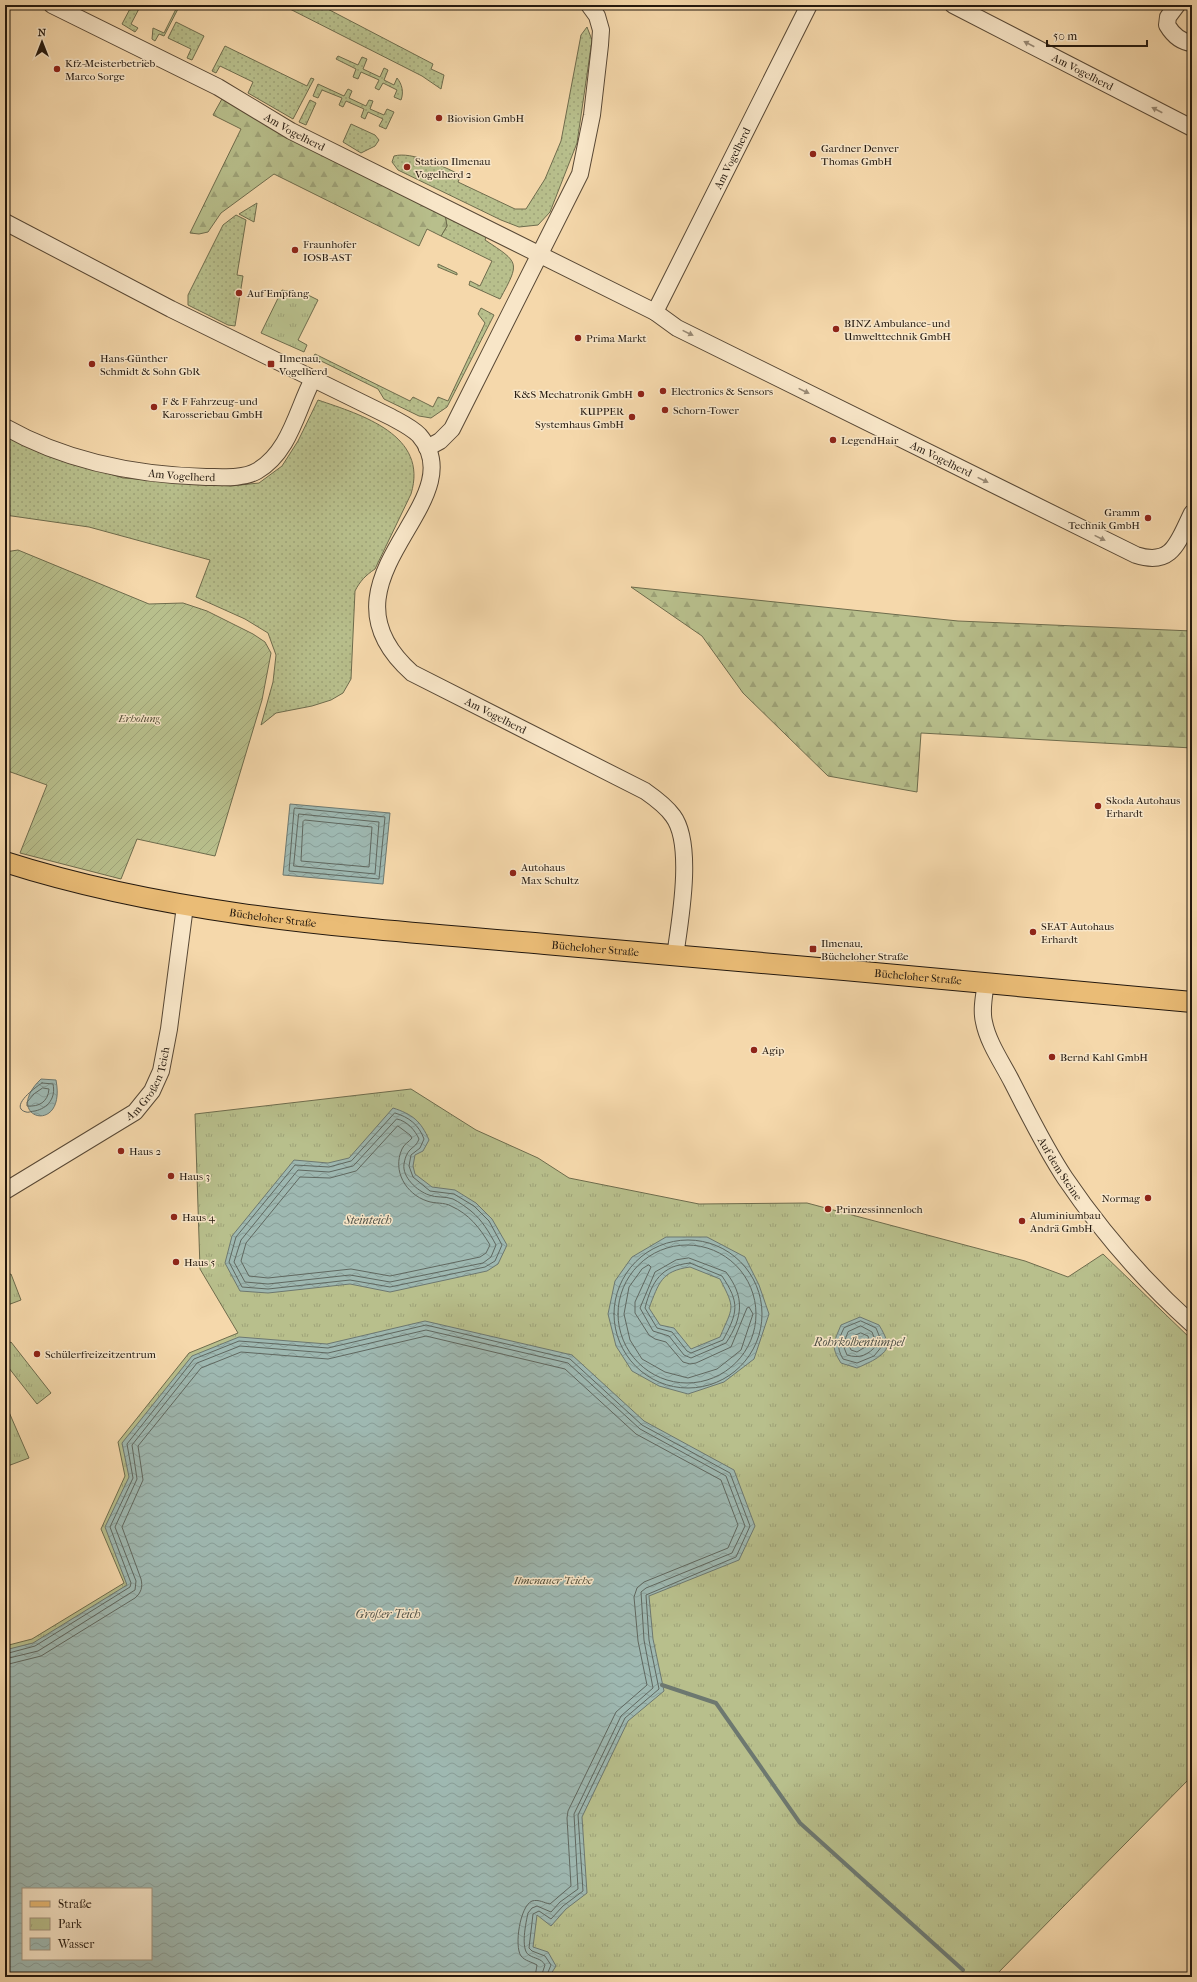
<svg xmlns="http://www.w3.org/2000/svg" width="1197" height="1982" font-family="'IM FELL French Canon',serif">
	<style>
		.grass { fill: url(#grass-dots); stroke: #6e6c4d }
		.forest { fill: url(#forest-firs); stroke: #6e6c4d }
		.park { fill: url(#park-tufts); stroke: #6e6c4d; fill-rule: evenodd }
		.garden { fill: url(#garden-furrows); stroke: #6e6c4d }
		.water { fill: url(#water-waves); stroke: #6d7870; fill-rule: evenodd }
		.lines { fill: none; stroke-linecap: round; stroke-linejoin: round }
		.shore { stroke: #606860; stroke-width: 1 }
		.stream { stroke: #6d7870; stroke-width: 4 }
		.minor-casing { stroke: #584835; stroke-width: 18 }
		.major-casing { stroke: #23180e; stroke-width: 22 }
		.minor { stroke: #f8e6c8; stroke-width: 16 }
		.major { stroke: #eabc76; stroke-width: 20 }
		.oneway { fill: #988974 }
		.poi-dot { fill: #8f2418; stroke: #f8e6c8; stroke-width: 1.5 }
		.labels { text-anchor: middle; stroke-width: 3; stroke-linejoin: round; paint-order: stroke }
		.poi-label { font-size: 11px; fill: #23180e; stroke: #f8e6c8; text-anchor: start }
		.street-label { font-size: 11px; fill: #23180e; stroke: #f8e6c8 }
		.park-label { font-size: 11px; font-style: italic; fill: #504a34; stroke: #f8e6c8 }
		.water-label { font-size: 12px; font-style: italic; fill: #4e5047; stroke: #f8e6c8 }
	</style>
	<defs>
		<pattern id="grass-dots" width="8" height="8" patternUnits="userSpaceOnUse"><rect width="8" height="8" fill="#b8bf8c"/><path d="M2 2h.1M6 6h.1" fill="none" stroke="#9ea378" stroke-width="1.8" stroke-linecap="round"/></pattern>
		<pattern id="forest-firs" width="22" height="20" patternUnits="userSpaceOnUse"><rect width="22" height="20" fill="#b8bf8c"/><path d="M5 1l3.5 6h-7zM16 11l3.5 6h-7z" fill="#9ea378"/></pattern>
		<pattern id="park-tufts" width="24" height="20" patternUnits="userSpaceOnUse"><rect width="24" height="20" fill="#b8bf8c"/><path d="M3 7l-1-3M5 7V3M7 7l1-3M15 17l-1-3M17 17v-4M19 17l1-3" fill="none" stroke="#9ea378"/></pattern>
		<pattern id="garden-furrows" width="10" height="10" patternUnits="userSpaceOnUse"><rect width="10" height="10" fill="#b8bf8c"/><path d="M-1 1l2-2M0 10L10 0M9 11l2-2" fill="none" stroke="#9ea378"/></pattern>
		<pattern id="water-waves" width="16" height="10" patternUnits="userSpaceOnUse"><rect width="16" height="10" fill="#9eb8b1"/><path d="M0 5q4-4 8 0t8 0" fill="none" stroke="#889d97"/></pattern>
	</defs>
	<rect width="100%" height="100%" fill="#f5d8ab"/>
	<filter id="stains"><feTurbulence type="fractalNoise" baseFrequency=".005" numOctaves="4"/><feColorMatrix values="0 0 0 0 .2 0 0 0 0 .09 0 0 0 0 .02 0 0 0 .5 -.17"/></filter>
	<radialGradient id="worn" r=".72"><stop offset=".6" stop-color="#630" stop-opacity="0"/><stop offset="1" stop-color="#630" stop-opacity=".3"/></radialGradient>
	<path class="grass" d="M 132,5 L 141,5 L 131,24 L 138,28 L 135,32 L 122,24 Z
		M 178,5 L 180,5 L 164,36 L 159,34 L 155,41 L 152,39 L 153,28 L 164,33 Z
		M 282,5 L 320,5 L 433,64 L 431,69 L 444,75 L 441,89 L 422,76 Z
		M 176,22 L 204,36 L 192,60 L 187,58 L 191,49 L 168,38 Z
		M 587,27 L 592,40 L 577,143 L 550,212 L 538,225 L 519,227 L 501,220 L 398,170 L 392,162 L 394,156 C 412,151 444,167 461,175 L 458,182 L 515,209 L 526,209 L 545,179 L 561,141 L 581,35 Z
		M 225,46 L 307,86 L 311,78 L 314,79 L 293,119 L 248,93 L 253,82 L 220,66 L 216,73 L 212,71 Z
		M 338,56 L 358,65 L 362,57 L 367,59 L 363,69 L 380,77 L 384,68 L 388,70 L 384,80 L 394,85 L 397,78 C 402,84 404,92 401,100 L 394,97 L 397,90 L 383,83 L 379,90 L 375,88 L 379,80 L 361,72 L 358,79 L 353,77 L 356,69 L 336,59 Z
		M 318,84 L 344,96 L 348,89 L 352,91 L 349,98 L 366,106 L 369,100 L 373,101 L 370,109 L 384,115 L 387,109 L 394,112 L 386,129 L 379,126 L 383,119 L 368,112 L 365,119 L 361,117 L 364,109 L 346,101 L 343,107 L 339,105 L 342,98 L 322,90 L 318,98 L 313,96 Z
		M 310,100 L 316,103 L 306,125 L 299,122 Z
		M 351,124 L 375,135 L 379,140 L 375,146 L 361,153 L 343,142 Z
		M 257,203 L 254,222 L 239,214 Z
		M 236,215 L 246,220 L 237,275 L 243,276 L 235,326 L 228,325 L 188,305 L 188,295 L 223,225 Z
		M 445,215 L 487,235 L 485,240 C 520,263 520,262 500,299 L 469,285 L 470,281 L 480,286 L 492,261 L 441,236 L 447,226 Z
		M 438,264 L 457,273 L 457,275 L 438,267 Z
		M 481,308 L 494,315 L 447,407 L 431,418 L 419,416 L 384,399 L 378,389 L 313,357 L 315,354 L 410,401 L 413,397 L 433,407 L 438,397 L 448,401 L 485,323 L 478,314 Z
		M 318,400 C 362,415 429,435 411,494 L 375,569 C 366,575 360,581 355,591 L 351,679 L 343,693 L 331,700 L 312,706 L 276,713 L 261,725 L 273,682 L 276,655 L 268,633 L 245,619 L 196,597 L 210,560 L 89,527 L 5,515 L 5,433 L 41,453 L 123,478 L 231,486 L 259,483 L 282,466 L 298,441 Z"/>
	<path class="forest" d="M 223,97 L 445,215 L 447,226 L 441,236 L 427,229 L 419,246 L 274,174 L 221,213 L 208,232 L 199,234 L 190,233 L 241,129 L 213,115 Z
		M 631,587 L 958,621 L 1192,631 L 1192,748 L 921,733 L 917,792 L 828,776 L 743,693 L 702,636 Z"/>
	<path class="park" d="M 282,290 L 310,296 L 318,300 L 298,340 L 307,345 L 304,352 L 261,333 Z
		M 411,1089 L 476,1130 L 538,1158 L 569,1178 L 699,1204 L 807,1203 L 1025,1261 L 1068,1277 L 1103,1254 L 1192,1340 L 1192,1776 L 994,1977 L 5,1977 L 5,1646 L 32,1639 L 124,1583 L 101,1529 L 125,1476 L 118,1442 L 189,1353 L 238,1333 L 200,1269 L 195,1114 ZM 23,1889 L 151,1889 L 151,1959 L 23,1959 Z
		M 11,1274 L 21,1300 L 5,1306 L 5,1276 Z
		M 11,1342 L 51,1393 L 37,1404 L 5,1363 L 5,1346 Z
		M 5,1403 L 29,1458 L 5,1467 Z"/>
	<path class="garden" d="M 18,550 L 149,604 L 183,603 L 207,611 L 253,634 L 265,642 L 271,653 L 262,700 L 215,856 L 137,839 L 121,879 L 20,853 L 47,785 L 5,770 L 5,552 Z"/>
	<path class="water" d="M 290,804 L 390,813 L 383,884 L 283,875 Z
		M 41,1079 L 56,1080 C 67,1137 0,1118 41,1079 Z
		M 393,1108 C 412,1114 421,1121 429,1140 L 423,1151 L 415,1155 L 413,1166 L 415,1174 L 432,1187 L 455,1190 L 476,1203 L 492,1219 L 507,1245 L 498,1264 L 487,1271 L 390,1292 L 350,1284 L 268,1293 L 240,1291 L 225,1263 L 232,1236 L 294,1160 L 328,1163 L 349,1158 Z
		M 666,1237 L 707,1237 L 745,1257 L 759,1285 L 769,1314 L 754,1359 L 724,1382 L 688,1394 L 659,1386 L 632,1371 L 616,1346 L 608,1314 L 615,1281 L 632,1257 ZM 690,1267 L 720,1279 C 736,1310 733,1306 720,1337 L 691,1349 L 674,1328 L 660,1325 L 649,1308 C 659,1283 661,1271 690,1267 Z
		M 860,1317 L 879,1325 C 882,1330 888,1340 887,1346 C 886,1356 866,1364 857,1368 L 841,1363 C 830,1346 834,1342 841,1325 Z
		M 425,1321 L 572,1355 L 644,1421 L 734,1470 L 755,1526 L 739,1560 L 649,1596 L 653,1639 L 664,1691 L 628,1721 L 582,1817 L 587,1893 L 566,1909 L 551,1926 L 537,1915 L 533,1947 L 548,1952 L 556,1966 L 549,1977 L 5,1977 L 5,1650 L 33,1643 L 127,1585 L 105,1527 L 129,1477 L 122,1443 L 192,1356 L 239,1337 L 327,1344 ZM 23,1889 L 151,1889 L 151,1959 L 23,1959 Z"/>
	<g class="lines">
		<path class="shore" d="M 295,808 L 385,817 L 379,879 L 289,871 L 294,810 Z
			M 299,814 L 379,822 L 375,874 L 294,866 Z
			M 305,820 L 372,827 L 369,867 L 301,861 L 303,822 Z
			M 42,1083 L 53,1084 C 56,1098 48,1108 35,1111 C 32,1111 28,1113 26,1112 C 8,1107 37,1086 42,1083 Z
			M 43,1088 L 49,1089 C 48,1102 39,1107 27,1106 L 27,1102 L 34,1094 Z
			M 395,1113 C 409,1117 419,1125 424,1139 L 420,1148 L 411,1155 L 409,1166 L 413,1177 L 430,1191 L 454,1194 L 474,1206 L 489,1221 L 502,1245 L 495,1261 L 485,1267 L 390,1287 L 350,1280 L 268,1289 L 242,1287 L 229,1262 L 236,1237 L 295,1165 L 329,1167 L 351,1161 Z
			M 397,1119 C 407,1121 415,1130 419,1139 C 415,1150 407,1146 404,1164 C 402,1177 417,1191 429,1195 C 436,1198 445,1196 453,1199 C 459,1202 466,1207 471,1211 C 482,1220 489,1232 496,1245 L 491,1257 L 483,1263 L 390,1282 L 350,1275 L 268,1284 L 245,1282 L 234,1262 L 241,1240 L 298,1170 L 329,1172 L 353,1166 Z
			M 398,1126 L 410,1135 L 412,1138 C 409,1142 404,1144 402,1149 C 392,1171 406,1194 427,1201 C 435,1204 444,1202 451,1206 C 469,1214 480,1228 490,1245 L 486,1253 L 480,1257 L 390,1276 L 351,1269 L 268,1278 L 249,1276 L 241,1261 L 246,1243 L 300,1177 L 330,1178 L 356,1171 Z
			M614 1314a74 74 0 1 1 148 0a74 74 0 1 1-148 0Z
			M618 1314a69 69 0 1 1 138 0a69 69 0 1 1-138 0Z
			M 689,1258 L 726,1272 C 745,1297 743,1317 726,1343 L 691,1358 L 684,1355 L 669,1336 L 653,1331 L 640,1308 L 655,1272 L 676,1260 Z
			M 690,1263 L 722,1276 C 740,1303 738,1312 723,1340 L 691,1353 L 687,1351 L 672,1332 L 657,1328 L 645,1308 C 652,1281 661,1266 690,1263 Z
			M 649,1265 L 651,1267 L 635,1302 L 635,1313 L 649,1335 L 655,1339 L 666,1342 L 683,1362 L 690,1364 L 696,1363 L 731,1347 L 747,1308 L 749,1307 L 753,1314 L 741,1350 L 717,1369 L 688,1378 L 665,1372 L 642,1359 L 630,1340 L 624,1314 L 629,1287 L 642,1269 Z
			M 861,1321 L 876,1328 L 883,1345 L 874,1356 L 857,1363 L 843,1359 C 836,1347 838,1340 844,1328 Z
			M 861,1326 L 872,1332 L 877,1345 C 868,1355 860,1359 847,1355 L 843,1345 L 848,1332 Z
			M 861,1333 L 868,1336 L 870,1344 L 857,1352 L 851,1350 L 849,1345 L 852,1337 Z
			M 5,1654 L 35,1646 L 130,1587 L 131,1583 L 110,1527 L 133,1478 L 127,1444 L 194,1359 L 239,1341 L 328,1348 L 426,1325 L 570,1359 L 642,1425 L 730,1473 L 750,1526 L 736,1557 L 646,1595 L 649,1640 L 659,1689 L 625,1718 L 578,1815 L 583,1891 L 563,1906 L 551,1919 L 539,1911 L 533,1914 L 529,1948 L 532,1951 L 545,1956 L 551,1965 L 546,1977
			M 5,1659 L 38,1651 L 135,1590 L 136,1581 L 115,1527 L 137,1479 L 132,1445 L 197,1363 L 240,1346 L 328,1353 L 426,1330 L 568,1363 L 640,1429 L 726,1476 L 745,1526 L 732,1553 L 646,1588 L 641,1592 L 644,1640 L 653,1688 L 621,1716 L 574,1814 L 578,1889 L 560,1902 L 551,1912 L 537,1906 L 532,1908 L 528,1913 C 526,1922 520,1950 529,1955 C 535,1959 541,1958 545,1965 L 541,1977
			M 5,1665 L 41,1656 L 135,1598 C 141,1593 143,1587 141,1579 L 122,1527 L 143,1480 L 138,1446 L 201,1368 L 241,1352 L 328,1359 L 426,1336 L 565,1369 L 636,1434 L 721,1480 L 738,1525 L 728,1548 L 644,1582 L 637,1588 L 634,1597 L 638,1641 L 647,1685 L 616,1712 L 568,1811 L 567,1818 L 571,1886 L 550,1904 C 544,1903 539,1899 532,1901 C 520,1906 514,1946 521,1956 C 525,1961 532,1962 537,1965 L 535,1977"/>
		<path class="stream" d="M 662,1685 L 716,1703 L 800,1823 L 963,1970"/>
		<g class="minor-casing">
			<g id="minor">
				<path id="s1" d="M 52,5 L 218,87 L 291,131 L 655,312 L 677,328 L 1136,555 C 1173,567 1178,541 1192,513"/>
				<path id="s2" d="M 953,5 L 1192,128"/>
				<path d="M 1177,5 L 1168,17 L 1167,25 C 1173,35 1180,42 1192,43"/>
				<path id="s3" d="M 5,222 L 171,309 L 391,417 C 400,422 411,427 419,435 C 478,503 307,580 412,673 L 645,791 C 655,798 666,806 673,816 C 694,844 680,921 675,956"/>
				<path id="s4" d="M 655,312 L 809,5"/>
				<path id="s5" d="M 5,427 C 67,462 136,475 206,477 C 222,477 243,479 257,471 C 290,452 297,409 313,379"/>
				<path d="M 427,448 L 440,441 L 452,429 L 580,174 L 592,115 L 600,45 L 601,30 L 597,16 L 589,5"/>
				<path id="s6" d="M 986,983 C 984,996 981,1010 984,1022 C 988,1043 1003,1064 1012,1082 C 1029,1115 1045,1148 1065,1178 C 1101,1231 1144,1281 1192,1324"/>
				<path id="s7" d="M 5,1191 L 135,1112 L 152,1091 L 161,1071 L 169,1029 L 185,906"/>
			</g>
		</g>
		<g class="major-casing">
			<g id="major">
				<path id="s8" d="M 5,862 C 180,918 363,928 545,944 C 761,963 976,981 1192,1002"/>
			</g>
		</g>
		<use href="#minor" class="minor"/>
		<use href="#major" class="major"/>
	</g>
	<defs><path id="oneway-solid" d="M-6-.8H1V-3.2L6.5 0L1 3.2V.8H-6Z"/></defs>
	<g class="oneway">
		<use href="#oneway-solid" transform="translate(1029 44) rotate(-153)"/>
		<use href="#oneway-solid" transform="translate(1157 110) rotate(-153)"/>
		<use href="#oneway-solid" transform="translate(688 333) rotate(26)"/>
		<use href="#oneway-solid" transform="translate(804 391) rotate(26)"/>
		<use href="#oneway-solid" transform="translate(983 480) rotate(26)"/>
		<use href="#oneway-solid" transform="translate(1100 538) rotate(26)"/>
	</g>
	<g class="poi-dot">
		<circle cx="57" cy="69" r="4"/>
		<circle cx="439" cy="118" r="4"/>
		<circle cx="813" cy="154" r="4"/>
		<circle cx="407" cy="167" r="4"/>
		<circle cx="295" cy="250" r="4"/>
		<circle cx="239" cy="293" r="4"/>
		<circle cx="836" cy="329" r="4"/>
		<circle cx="578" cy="338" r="4"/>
		<circle cx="92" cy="364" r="4"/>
		<rect x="267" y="360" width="8" height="8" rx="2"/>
		<circle cx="663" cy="391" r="4"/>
		<circle cx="641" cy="394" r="4"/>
		<circle cx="154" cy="407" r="4"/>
		<circle cx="665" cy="410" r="4"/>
		<circle cx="632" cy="417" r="4"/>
		<circle cx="833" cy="440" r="4"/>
		<circle cx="1148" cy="518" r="4"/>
		<circle cx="1098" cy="806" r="4"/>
		<circle cx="513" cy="873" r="4"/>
		<circle cx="1033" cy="932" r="4"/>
		<rect x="809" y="945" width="8" height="8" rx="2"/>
		<circle cx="754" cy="1050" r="4"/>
		<circle cx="1052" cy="1057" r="4"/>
		<circle cx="121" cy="1151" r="4"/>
		<circle cx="171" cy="1176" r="4"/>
		<circle cx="1148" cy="1198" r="4"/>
		<circle cx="828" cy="1209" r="4"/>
		<circle cx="174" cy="1217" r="4"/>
		<circle cx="1022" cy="1221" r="4"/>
		<circle cx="176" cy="1262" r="4"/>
		<circle cx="37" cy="1354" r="4"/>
	</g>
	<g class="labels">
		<g class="poi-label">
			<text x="65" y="67">Kfz-Meisterbetrieb<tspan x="65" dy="13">Marco Sorge</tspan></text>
			<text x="447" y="122">Biovision GmbH</text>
			<text x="821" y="152">Gardner Denver<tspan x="821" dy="13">Thomas GmbH</tspan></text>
			<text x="415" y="165">Station Ilmenau<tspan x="415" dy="13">Vogelherd 2</tspan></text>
			<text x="303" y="248">Fraunhofer<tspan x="303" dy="13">IOSB-AST</tspan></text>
			<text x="247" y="297">Auf Empfang</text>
			<text x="844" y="327">BINZ Ambulance- und<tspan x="844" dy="13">Umwelttechnik GmbH</tspan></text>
			<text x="586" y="342">Prima Markt</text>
			<text x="100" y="362">Hans-Günther<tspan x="100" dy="13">Schmidt &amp; Sohn GbR</tspan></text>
			<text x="279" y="362">Ilmenau,<tspan x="279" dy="13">Vogelherd</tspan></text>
			<text x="671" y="395">Electronics &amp; Sensors</text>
			<text x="633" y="398" text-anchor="end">K&amp;S Mechatronik GmbH</text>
			<text x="162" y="405">F &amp; F Fahrzeug- und<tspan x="162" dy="13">Karosseriebau GmbH</tspan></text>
			<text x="673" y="414">Schorn-Tower</text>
			<text x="624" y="415" text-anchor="end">KUPPER<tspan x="624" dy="13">Systemhaus GmbH</tspan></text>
			<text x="841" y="444">LegendHair</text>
			<text x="1140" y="516" text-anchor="end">Gramm<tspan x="1140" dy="13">Technik GmbH</tspan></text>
			<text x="1106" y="804">Skoda Autohaus<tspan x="1106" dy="13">Erhardt</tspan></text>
			<text x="521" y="871">Autohaus<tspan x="521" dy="13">Max Schultz</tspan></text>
			<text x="1041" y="930">SEAT Autohaus<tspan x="1041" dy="13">Erhardt</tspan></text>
			<text x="821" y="947">Ilmenau,<tspan x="821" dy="13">Bücheloher Straße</tspan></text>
			<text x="762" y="1054">Agip</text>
			<text x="1060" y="1061">Bernd Kahl GmbH</text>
			<text x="129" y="1155">Haus 2</text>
			<text x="179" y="1180">Haus 3</text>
			<text x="1140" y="1202" text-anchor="end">Normag</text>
			<text x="836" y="1213">Prinzessinnenloch</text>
			<text x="1030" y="1219">Aluminiumbau<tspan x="1030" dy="13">Andrä GmbH</tspan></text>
			<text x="182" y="1221">Haus 4</text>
			<text x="184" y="1266">Haus 5</text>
			<text x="45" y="1358">Schülerfreizeitzentrum</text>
		</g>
		<g class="street-label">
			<text dy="4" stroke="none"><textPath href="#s2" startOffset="146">Am Vogelherd</textPath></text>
			<text dy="4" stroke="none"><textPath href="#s1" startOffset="274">Am Vogelherd</textPath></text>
			<text dy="4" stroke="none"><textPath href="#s4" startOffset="172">Am Vogelherd</textPath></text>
			<text dy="4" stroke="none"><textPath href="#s1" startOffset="999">Am Vogelherd</textPath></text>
			<text dy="4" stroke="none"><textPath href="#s5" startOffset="185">Am Vogelherd</textPath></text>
			<text dy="4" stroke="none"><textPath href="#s3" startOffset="824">Am Vogelherd</textPath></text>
			<text dy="4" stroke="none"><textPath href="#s8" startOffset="274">Bücheloher Straße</textPath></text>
			<text dy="4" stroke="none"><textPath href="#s8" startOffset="598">Bücheloher Straße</textPath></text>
			<text dy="4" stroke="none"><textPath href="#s8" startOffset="922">Bücheloher Straße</textPath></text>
			<text dy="4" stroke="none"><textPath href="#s7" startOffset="184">Am Großen Teich</textPath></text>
			<text dy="4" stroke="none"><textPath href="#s6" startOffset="205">Auf dem Steine</textPath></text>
		</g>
		<g class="park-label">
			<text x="139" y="722">Erholung</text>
			<text x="553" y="1584">Ilmenauer Teiche</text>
		</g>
		<g class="water-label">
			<text x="368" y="1224">Steinteich</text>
			<text x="859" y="1346">Rohrkolbentümpel</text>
			<text x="388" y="1618">Großer Teich</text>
		</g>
	</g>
	<rect width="1197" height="1982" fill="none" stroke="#f5d8ab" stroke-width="20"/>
	<rect x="6" y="6" width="1185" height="1970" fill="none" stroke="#23180e" stroke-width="2"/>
	<rect x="10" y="10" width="1177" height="1962" fill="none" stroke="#23180e"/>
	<rect x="22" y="1888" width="130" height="72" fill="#f8e6c8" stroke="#a3947e"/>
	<rect x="30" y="1901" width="20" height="6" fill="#eabc76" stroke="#a3947e"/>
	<text x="58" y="1908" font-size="12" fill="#23180e">Straße</text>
	<rect x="30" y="1918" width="20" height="12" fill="url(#park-tufts)" stroke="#a3947e"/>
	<text x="58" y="1928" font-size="12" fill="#23180e">Park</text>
	<rect x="30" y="1938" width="20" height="12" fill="url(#water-waves)" stroke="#a3947e"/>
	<text x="58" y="1948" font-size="12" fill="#23180e">Wasser</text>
	<g transform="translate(42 42)" stroke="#f8e6c8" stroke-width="3" paint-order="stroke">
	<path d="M0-3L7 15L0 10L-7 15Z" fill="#23180e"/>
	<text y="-6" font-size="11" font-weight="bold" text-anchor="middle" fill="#23180e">N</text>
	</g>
	<path d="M1047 40v6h100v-6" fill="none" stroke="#23180e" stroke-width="2"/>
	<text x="1053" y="40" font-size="12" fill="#23180e" stroke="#f8e6c8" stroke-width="3" paint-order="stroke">50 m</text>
	<rect width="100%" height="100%" filter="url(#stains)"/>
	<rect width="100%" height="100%" fill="url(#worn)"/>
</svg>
